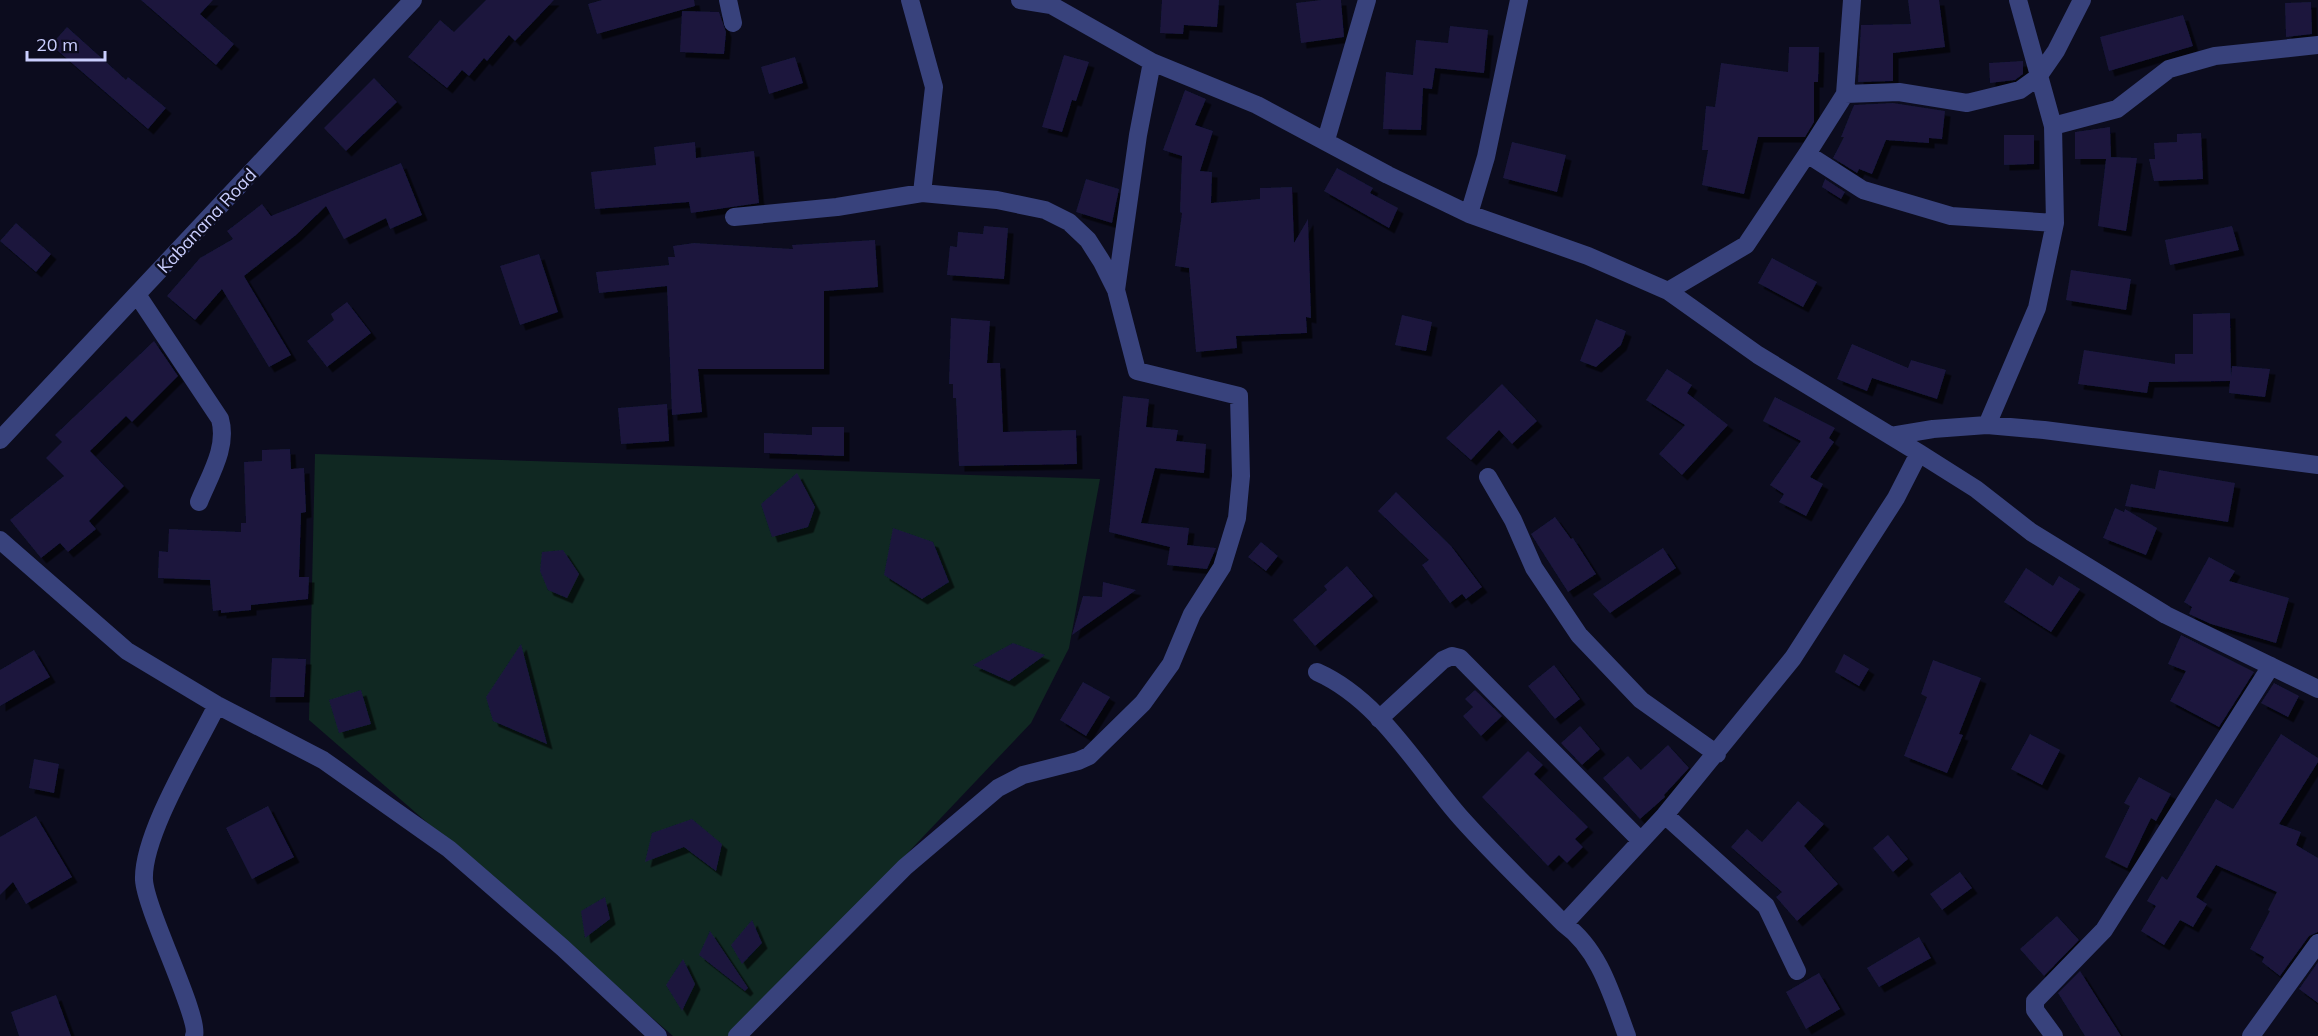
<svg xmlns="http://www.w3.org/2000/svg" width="2318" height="1036" font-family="Mulish,sans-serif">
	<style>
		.green { fill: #102822 }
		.building { fill: #1a193e; filter: url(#shadow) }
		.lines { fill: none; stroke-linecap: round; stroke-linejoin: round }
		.minor { stroke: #38427c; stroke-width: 18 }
		.labels { text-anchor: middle; stroke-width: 5; stroke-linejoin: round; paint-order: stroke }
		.street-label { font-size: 18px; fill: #cacefe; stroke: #0c0c1e }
	</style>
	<defs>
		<filter id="shadow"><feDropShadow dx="5.5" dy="5.5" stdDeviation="0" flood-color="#0009"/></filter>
	</defs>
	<rect width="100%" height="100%" fill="#0c0c1e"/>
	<path class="green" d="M 315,454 L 1100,479 L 1069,648 L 1031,723 L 734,1036 L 673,1036 L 309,720 Z"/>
	<path class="building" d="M 141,0 L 213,0 L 200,14 L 234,44 L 216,65 Z
		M 486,0 L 554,0 L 515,41 L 509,35 L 487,61 L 484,58 L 469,76 L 462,70 L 447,88 L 408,57 L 440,20 L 454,32 Z
		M 602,0 L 694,0 L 695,6 L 597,34 L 588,4 Z
		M 1162,0 L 1219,0 L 1217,27 L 1184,25 L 1183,34 L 1160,33 Z
		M 1321,0 L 1341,0 L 1344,37 L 1301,43 L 1296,3 Z
		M 1908,0 L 1939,0 L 1945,47 L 1893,53 L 1893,81 L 1858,82 L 1861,25 L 1911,24 Z
		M 2311,2 L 2312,34 L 2286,37 L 2285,3 Z
		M 682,11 L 719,12 L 726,32 L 724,54 L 680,52 Z
		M 2183,15 L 2193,46 L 2109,71 L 2100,37 Z
		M 1450,26 L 1488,30 L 1484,73 L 1435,68 L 1432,89 L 1423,88 L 1421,130 L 1383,129 L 1386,72 L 1413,75 L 1416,40 L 1448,43 Z
		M 67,27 L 126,80 L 128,77 L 166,108 L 148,129 L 51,45 Z
		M 1789,47 L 1819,47 L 1818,82 L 1814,82 L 1814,122 L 1805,137 L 1758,137 L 1744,194 L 1702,185 L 1708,150 L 1702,150 L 1706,106 L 1715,107 L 1721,63 L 1788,72 Z
		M 1064,55 L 1089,62 L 1076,101 L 1072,100 L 1062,132 L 1042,127 Z
		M 795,57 L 803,83 L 769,94 L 761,67 Z
		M 2023,61 L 2023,74 L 2015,80 L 1990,83 L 1989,63 Z
		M 374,78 L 397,102 L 346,151 L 324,128 Z
		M 1185,90 L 1206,99 L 1195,125 L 1213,131 L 1200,171 L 1212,172 L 1211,203 L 1260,199 L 1260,188 L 1292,187 L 1294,243 L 1308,219 L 1311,318 L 1306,317 L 1307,333 L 1236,336 L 1237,348 L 1196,352 L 1189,268 L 1175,266 L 1182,213 L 1180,212 L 1182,156 L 1163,150 Z
		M 1893,103 L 1945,111 L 1942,139 L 1929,138 L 1929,143 L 1886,140 L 1872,174 L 1859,169 L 1857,173 L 1833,158 L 1844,137 L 1841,137 L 1854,105 Z
		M 2110,127 L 2111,157 L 2137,158 L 2126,231 L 2098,226 L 2106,159 L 2075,159 L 2075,132 Z
		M 2201,133 L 2203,179 L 2154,181 L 2149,159 L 2155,159 L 2154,143 L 2177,142 L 2177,134 Z
		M 2004,135 L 2034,135 L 2034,164 L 2004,165 Z
		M 695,142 L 696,158 L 754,151 L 759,203 L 691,213 L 689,202 L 595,209 L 591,172 L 656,165 L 654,147 Z
		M 1512,142 L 1566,155 L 1557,192 L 1503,178 Z
		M 401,163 L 422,215 L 390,229 L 386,218 L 344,239 L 326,206 L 296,235 L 244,276 L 291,355 L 269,367 L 222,289 L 195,320 L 167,296 L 200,258 L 233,239 L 227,231 L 262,204 L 271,216 Z
		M 1337,168 L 1373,188 L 1370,193 L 1398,208 L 1389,228 L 1324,191 Z
		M 1086,179 L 1119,189 L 1112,223 L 1076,212 Z
		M 1825,179 L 1845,192 L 1841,199 L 1822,187 Z
		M 16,223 L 51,254 L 36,272 L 0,241 Z
		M 984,226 L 1008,228 L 1004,279 L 947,275 L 950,246 L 957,247 L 958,232 L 983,234 Z
		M 2232,226 L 2239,250 L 2170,265 L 2165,240 Z
		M 875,240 L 878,287 L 824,291 L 824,369 L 698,369 L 702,412 L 672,415 L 667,286 L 599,293 L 596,272 L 669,265 L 668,257 L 675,257 L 673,246 L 694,243 L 793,249 L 792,245 Z
		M 539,254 L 558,312 L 520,325 L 500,266 Z
		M 1772,258 L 1817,282 L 1803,307 L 1758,283 Z
		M 2071,270 L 2131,279 L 2126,310 L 2066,300 Z
		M 347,302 L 371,333 L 327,367 L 307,341 L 334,320 L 331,314 Z
		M 2230,313 L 2231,376 L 2232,366 L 2270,369 L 2265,397 L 2229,393 L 2230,381 L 2149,382 L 2147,393 L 2078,384 L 2084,350 L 2175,364 L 2175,354 L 2193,354 L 2193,314 Z
		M 1402,315 L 1432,322 L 1426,351 L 1395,345 Z
		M 951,318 L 990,321 L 987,363 L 1000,363 L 1003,432 L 1076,430 L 1077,464 L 959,466 L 956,398 L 953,398 L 953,384 L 949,384 Z
		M 1596,319 L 1626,331 L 1621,345 L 1596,367 L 1580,361 Z
		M 154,341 L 178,376 L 132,422 L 126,416 L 90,451 L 124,486 L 89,521 L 96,529 L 68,552 L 60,543 L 41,558 L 10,520 L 64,476 L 46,458 L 62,442 L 55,435 Z
		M 1852,344 L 1908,368 L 1911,360 L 1946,370 L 1937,399 L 1872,378 L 1867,391 L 1837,379 Z
		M 1667,369 L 1692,385 L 1687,393 L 1728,425 L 1682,475 L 1659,454 L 1685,425 L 1646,400 Z
		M 1502,384 L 1537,421 L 1512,444 L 1499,430 L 1471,460 L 1446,438 Z
		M 1123,396 L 1149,399 L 1146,427 L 1178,430 L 1176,441 L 1206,444 L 1204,473 L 1155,468 L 1141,523 L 1189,528 L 1187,545 L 1216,548 L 1207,569 L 1167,565 L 1170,547 L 1109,532 Z
		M 1775,397 L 1835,428 L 1829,438 L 1834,442 L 1810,477 L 1823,484 L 1806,516 L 1779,502 L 1784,494 L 1770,485 L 1801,441 L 1763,421 Z
		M 667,404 L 669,441 L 621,444 L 618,408 Z
		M 812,427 L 844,427 L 844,456 L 764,453 L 764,433 L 812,435 Z
		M 290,449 L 291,469 L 304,468 L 306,512 L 301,513 L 299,577 L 309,577 L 308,599 L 251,605 L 251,610 L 221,613 L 221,610 L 213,611 L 210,580 L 158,578 L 159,551 L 168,552 L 169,529 L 241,532 L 241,523 L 246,523 L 244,462 L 262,461 L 262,450 Z
		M 2159,470 L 2235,483 L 2228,522 L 2125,506 L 2131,484 L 2155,489 Z
		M 797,473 L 815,507 L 808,527 L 772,537 L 761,504 Z
		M 1396,492 L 1451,546 L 1482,587 L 1466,599 L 1462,594 L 1450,603 L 1422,565 L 1429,560 L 1378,511 Z
		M 2115,508 L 2124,512 L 2125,509 L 2157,528 L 2146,555 L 2103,538 Z
		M 1555,517 L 1571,539 L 1573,538 L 1596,574 L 1568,592 L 1531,534 Z
		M 893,528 L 933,542 L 949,582 L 922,599 L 884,575 Z
		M 1261,542 L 1278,556 L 1266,571 L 1248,557 Z
		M 1663,548 L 1676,568 L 1610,613 L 1593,594 Z
		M 563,550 L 579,574 L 567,598 L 548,590 L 540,571 L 542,552 Z
		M 2209,557 L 2235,571 L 2229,581 L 2289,598 L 2276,643 L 2211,624 L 2189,614 L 2192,607 L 2184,602 Z
		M 1347,566 L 1373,596 L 1315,646 L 1293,620 L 1327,590 L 1324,586 Z
		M 2026,568 L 2053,586 L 2059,576 L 2080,589 L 2051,632 L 2004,602 Z
		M 1103,582 L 1136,590 L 1072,635 L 1083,596 L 1102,597 Z
		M 2181,635 L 2254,672 L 2219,727 L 2170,701 L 2186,671 L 2168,664 Z
		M 1013,643 L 1045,655 L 1009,681 L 973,665 Z
		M 521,644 L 547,744 L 493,721 L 486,697 Z
		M 34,650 L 50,677 L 0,706 L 0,670 Z
		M 1844,654 L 1869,669 L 1859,686 L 1835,672 Z
		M 272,658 L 306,659 L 304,697 L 270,697 Z
		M 1933,660 L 1981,678 L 1959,734 L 1963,735 L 1947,773 L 1904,756 L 1927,697 L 1921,694 Z
		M 1554,665 L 1580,699 L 1555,719 L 1528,686 Z
		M 1083,682 L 1110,697 L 1086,736 L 1060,720 Z
		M 2274,683 L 2299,696 L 2288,717 L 2261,703 Z
		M 361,690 L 371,724 L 339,733 L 329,700 Z
		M 1475,690 L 1502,716 L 1481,736 L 1463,716 L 1473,707 L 1465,699 Z
		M 1580,726 L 1600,749 L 1582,765 L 1561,743 Z
		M 2030,734 L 2060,750 L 2042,785 L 2011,769 Z
		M 2281,734 L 2318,758 L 2318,762 L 2279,824 L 2301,832 L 2296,845 L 2318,858 L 2318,932 L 2309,936 L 2280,976 L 2262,962 L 2264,957 L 2250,949 L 2270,911 L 2268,910 L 2277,892 L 2216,865 L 2196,897 L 2207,904 L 2193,927 L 2180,920 L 2164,945 L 2141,931 L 2156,906 L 2147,901 L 2162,876 L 2167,880 L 2216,799 L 2233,809 Z
		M 1668,745 L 1689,768 L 1664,795 L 1665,797 L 1640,819 L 1603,778 L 1628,756 L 1641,770 Z
		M 1528,751 L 1543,765 L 1534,774 L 1588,827 L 1575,839 L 1583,847 L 1567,863 L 1559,855 L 1548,866 L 1482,797 Z
		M 34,759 L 59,764 L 54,793 L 29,788 Z
		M 2139,777 L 2171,794 L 2156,821 L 2151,818 L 2127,868 L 2105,857 L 2130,806 L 2124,803 Z
		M 1798,801 L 1824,824 L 1804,846 L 1838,884 L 1797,921 L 1776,897 L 1782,892 L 1731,847 L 1747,829 L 1762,842 Z
		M 268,806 L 294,857 L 252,879 L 226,828 Z
		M 36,816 L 72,877 L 26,904 L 13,882 L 0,895 L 0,837 Z
		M 692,819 L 722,844 L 716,871 L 684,847 L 645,862 L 652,833 Z
		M 1888,835 L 1908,859 L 1893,872 L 1873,848 Z
		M 1960,872 L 1972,888 L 1942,910 L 1930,894 Z
		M 605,897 L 610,919 L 585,938 L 581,911 Z
		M 2057,916 L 2079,940 L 2044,976 L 2020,949 Z
		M 752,920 L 762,943 L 742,964 L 731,945 Z
		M 710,931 L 748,988 L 745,991 L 699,955 Z
		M 1919,937 L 1931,958 L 1879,987 L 1867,968 Z
		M 683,959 L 695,984 L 682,1011 L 666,985 Z
		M 2318,962 L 2318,1003 L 2299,989 Z
		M 2080,971 L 2121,1036 L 2085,1036 L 2058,993 Z
		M 1819,973 L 1840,1009 L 1806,1029 L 1786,992 Z
		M 56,995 L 71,1036 L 19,1036 L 11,1012 Z"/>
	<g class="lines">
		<path class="minor" d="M 728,0 L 733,23
			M 910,0 L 934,87 L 922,193
			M 1020,0 L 1051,5 L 1152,62 L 1257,105 L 1388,175 L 1469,214 L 1588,256 L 1668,291 L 1758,355 L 1919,453 L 1976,489 L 2031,532 L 2166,615 L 2318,689
			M 1845,94 L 1899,92 L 1967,103 L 2020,90 L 2038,77 L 2056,51 L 2082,0
			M 2053,126 L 2117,109 L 2169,69 L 2215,56 L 2318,45
			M 1326,140 L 1367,0
			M 1807,154 L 1863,190 L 1951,216 L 2055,223
			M 1469,214 L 1486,157 L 1519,0
			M 734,217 L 837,207 L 922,193 L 997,200 L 1045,210 L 1069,222 L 1088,240 L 1102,262 L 1116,290 L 1137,371 L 1239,396 L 1241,476 L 1237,518 L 1222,567 L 1192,614 L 1171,664 L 1143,703 L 1089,756 L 1078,761 L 1023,775 L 998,788 L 905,867 L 737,1036
			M 1116,290 L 1138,135 L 1152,62
			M 1668,291 L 1746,245 L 1807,154 L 1845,94 L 1852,0
			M 138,296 L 220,419 C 228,447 210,475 199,502
			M 1987,425 L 2037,308 L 2055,223 L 2053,126 L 2018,0
			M 1891,436 L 1933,429 L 1987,425 L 2044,430 L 2318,465
			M 0,440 L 413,0
			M 1488,477 L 1513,520 L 1534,568 L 1579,635 L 1641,700 L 1717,754
			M 0,540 L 127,651 L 217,705 L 323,760 L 449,849 L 563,948 L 658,1036
			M 1317,672 C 1380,700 1417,768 1461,818 C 1494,855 1530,889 1564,924 C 1600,950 1612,996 1627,1036
			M 1379,719 L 1443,660 L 1452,656 L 1460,658 L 1640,840
			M 1665,815 L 1766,906 L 1797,971
			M 1564,924 L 1665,815 L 1793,658 L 1896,498 L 1919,453
			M 194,1036 C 201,1019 146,911 144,880 C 142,835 196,748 217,705
			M 2054,1036 L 2035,1010 L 2035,1001 L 2104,930 L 2271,666
			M 2251,1036 L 2318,943"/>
	</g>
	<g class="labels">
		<g class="street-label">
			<text transform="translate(207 221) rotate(-47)" y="6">Kabanana Road</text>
		</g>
	</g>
	<path d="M27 51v9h78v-9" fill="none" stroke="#cacefe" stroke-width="3"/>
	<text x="36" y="51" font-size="18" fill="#cacefe" stroke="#0c0c1e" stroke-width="4.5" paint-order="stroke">20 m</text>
</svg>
